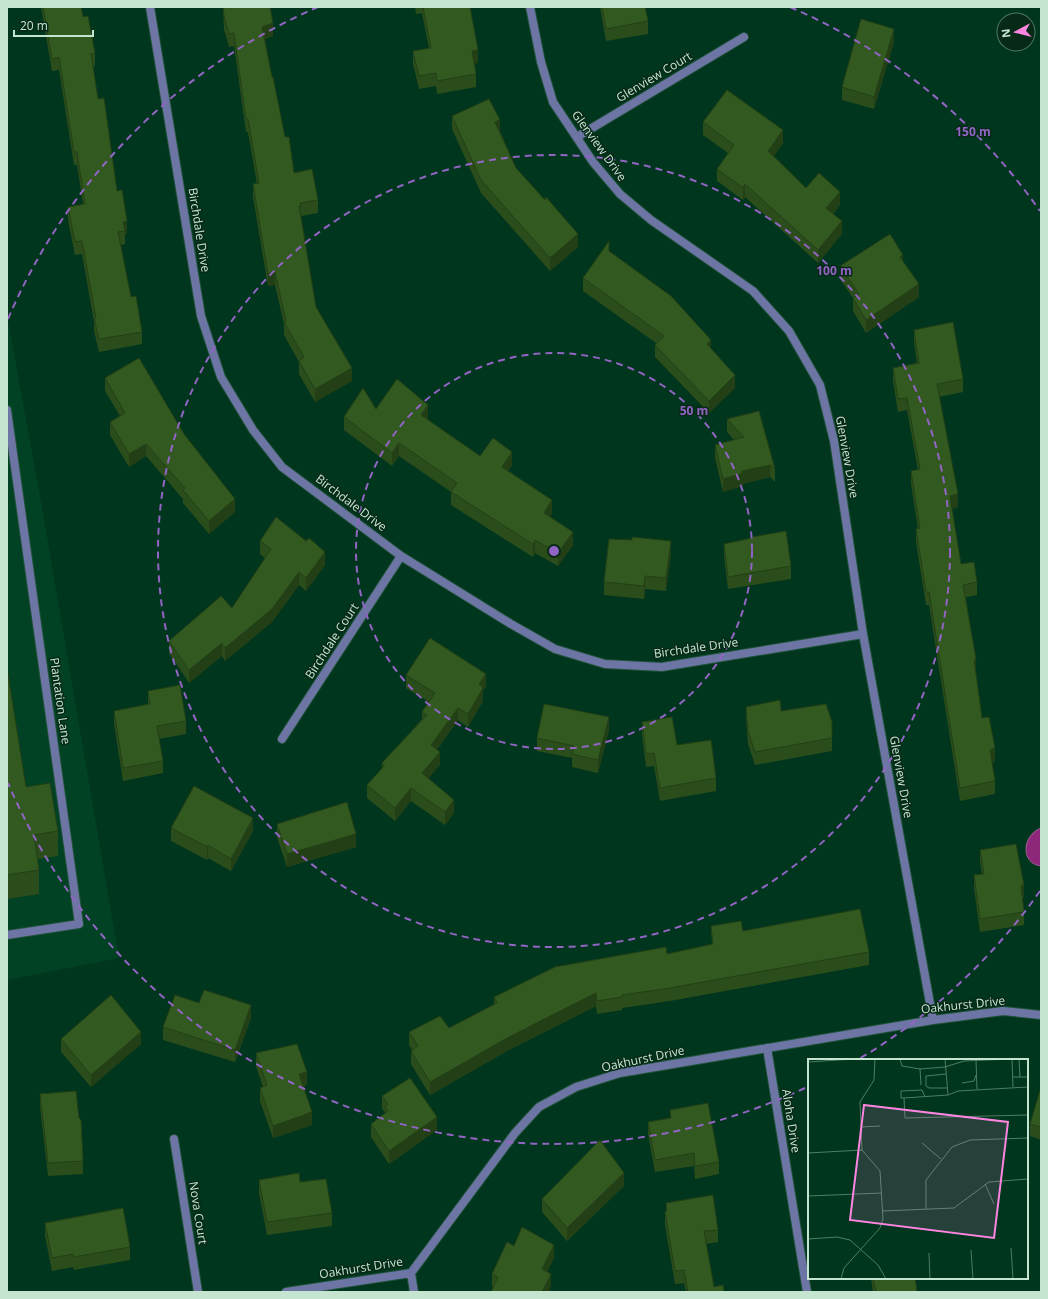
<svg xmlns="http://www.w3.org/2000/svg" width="1048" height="1299" font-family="'Open Sans',sans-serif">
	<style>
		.built { fill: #014124 }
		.water { fill: #8d2779; stroke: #9e6093 }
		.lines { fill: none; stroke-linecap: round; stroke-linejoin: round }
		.service-casing { stroke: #20523a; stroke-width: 10 }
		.minor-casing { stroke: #20523a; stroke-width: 10 }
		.service { stroke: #6d75a4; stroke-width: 8 }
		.minor { stroke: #6d75a4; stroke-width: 8 }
		.wall { fill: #2b4d1c }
		.shaded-wall { fill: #233f16 }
		.building { fill: #325a20; stroke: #233f16 }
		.ring { fill: none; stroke: #9264c4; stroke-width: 2; stroke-dasharray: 7 5 }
		.labels { text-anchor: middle; stroke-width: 3; stroke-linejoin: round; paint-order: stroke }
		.street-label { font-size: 12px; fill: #c6e5d1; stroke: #072a18 }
		.inset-road { fill: none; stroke: #4f7c65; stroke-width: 1 }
		.view { fill: #fe86e1; fill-opacity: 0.15; stroke: #fe86e1; stroke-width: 2 }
		.inset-edge { fill: none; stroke: #c6e5d1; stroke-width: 2 }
		.centre { fill: #9264c4; stroke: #072a18; stroke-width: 2 }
		.ring-label { font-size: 12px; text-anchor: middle; font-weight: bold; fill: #9264c4; stroke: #072a18; stroke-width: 3; stroke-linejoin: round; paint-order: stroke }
	</style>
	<rect width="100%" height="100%" fill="#00361d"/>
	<path class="built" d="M 7,315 L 40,496 L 119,958 L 7,980 Z"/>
	<path class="water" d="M 1041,828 L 1041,866 C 1021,864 1021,836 1041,828 Z"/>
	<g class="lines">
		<g class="service-casing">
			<path id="service" d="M 7,410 L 79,924 L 7,935"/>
		</g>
		<g class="minor-casing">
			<path id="minor" d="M 150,7 L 201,316 L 221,377 L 253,430 L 282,467 L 401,556 L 511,624 L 555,649 L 605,664 L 662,667 L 863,634
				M 530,7 L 541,62 L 553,102 L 593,162 L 620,194 L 651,220 L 753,291 L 789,331 L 820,385 L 834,441 L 863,634 L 933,1020
				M 577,137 L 744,37
				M 282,739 L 401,556
				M 767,1048 L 807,1292
				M 174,1139 L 198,1292
				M 411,1273 L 414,1292
				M 286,1292 L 411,1273 L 515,1133 L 539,1107 L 576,1087 L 620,1073 L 933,1020 L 1003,1011 L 1041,1015"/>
		</g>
		<use href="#service" class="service"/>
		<use href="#minor" class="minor"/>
	</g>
	<path class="wall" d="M 41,7 L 81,7 L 83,17 L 95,53 L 95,66 L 93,67 L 98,99 L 117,191 L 127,233 L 125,234 L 125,244 L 121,245 L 131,297 L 142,332 L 142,344 L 99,352 L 94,331 L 94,322 L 82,254 L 75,255 L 68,220 L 68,207 L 83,204 L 77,165 L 74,165 L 59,70 L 52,71 Z
		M 223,7 L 270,7 L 273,36 L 265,39 L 272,77 L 285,137 L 294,173 L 318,200 L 318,213 L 301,216 L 316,307 L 352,381 L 315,402 L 299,374 L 299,362 L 284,335 L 284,324 L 275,285 L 268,286 L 253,197 L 253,184 L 257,184 L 248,132 L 246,132 L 234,46 L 229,47 L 224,29 Z
		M 415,7 L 470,7 L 478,63 L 474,63 L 476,74 L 476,87 L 437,94 L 436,86 L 419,89 L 413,64 L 413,51 L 429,48 L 422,13 L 416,14 Z
		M 600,7 L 645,7 L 648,21 L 648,34 L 606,41 Z
		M 894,42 L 874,109 L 842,100 L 842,87 Z
		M 452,116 L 500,131 L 516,168 L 578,247 L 550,271 L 481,193 L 452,129 Z
		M 703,122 L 783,143 L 774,156 L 806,188 L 840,205 L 833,214 L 842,234 L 818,263 L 745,197 L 743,200 L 717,181 L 717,169 L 728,153 L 703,135 Z
		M 1040,239 L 1041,239 L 1041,253 L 1040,252 Z
		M 903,261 L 919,297 L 866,333 L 853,311 L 853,298 L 840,279 L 840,266 Z
		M 583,278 L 711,348 L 735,388 L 709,413 L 655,357 L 655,345 L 656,343 L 583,291 Z
		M 914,330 L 963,379 L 963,392 L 939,397 L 958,507 L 952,509 L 961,564 L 977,582 L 977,595 L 966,597 L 976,672 L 982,718 L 995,761 L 992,762 L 995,781 L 995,794 L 960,801 L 929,605 L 926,605 L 916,542 L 916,529 L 918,529 L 911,484 L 911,471 L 918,470 L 907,410 L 898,412 L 893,381 L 893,368 L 917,363 L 914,342 Z
		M 105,378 L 184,434 L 235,512 L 209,534 L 183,503 L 183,499 L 146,456 L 129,467 L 110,435 L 110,422 L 120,416 L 105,391 Z
		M 376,409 L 428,418 L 427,420 L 480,456 L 512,465 L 508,471 L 552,513 L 550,517 L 573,545 L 558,566 L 535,553 L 533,557 L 451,505 L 451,492 L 399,456 L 392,466 L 344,430 L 344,417 Z
		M 727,419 L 775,469 L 775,482 L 770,477 L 743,484 L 743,486 L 723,492 L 715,458 L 715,445 L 734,440 L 727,432 Z
		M 752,537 L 791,566 L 791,579 L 728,589 L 724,557 L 724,544 L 752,538 Z
		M 260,541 L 325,565 L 306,591 L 299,585 L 272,622 L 225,661 L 222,656 L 189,683 L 169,653 L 169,641 L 232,608 L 265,558 L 260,554 Z
		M 671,554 L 666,591 L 645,589 L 644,599 L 604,595 L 604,582 Z
		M 7,668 L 26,787 L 58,831 L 58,856 L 38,859 L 39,870 L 39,894 L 7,899 Z
		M 406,675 L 486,687 L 483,690 L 483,701 L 468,727 L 458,720 L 437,750 L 440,765 L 428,778 L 454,813 L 445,825 L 411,801 L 395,821 L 367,798 L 367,785 L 382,769 L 382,763 L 422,719 L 422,712 L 429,702 L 406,688 Z
		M 148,691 L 186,721 L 186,734 L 159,739 L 163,761 L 163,773 L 123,781 L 114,724 L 114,711 L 148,704 Z
		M 746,707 L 781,711 L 832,722 L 832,751 L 755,765 L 748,744 L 746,720 Z
		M 642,722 L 677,745 L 716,778 L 716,791 L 660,801 L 654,766 L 646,767 L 642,735 Z
		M 609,730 L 598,773 L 572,767 L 572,758 L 537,751 L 537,738 Z
		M 277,824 L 356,847 L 287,867 L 277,837 Z
		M 171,828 L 253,831 L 231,871 L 208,858 L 207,860 L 171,841 Z
		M 980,850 L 1024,898 L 1022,898 L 1024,912 L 1024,925 L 980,932 L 974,888 L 974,875 L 982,874 L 980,862 Z
		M 711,926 L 869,952 L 869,965 L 670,1001 L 622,1008 L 622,1010 L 597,1014 L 596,1006 L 507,1051 L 430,1095 L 411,1064 L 411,1051 L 412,1050 L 409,1045 L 409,1032 L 449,1028 L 494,1004 L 494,997 L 667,954 L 712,944 Z
		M 199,1003 L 251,1018 L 235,1062 L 163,1040 L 163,1027 Z
		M 61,1039 L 141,1044 L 91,1087 L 61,1052 Z
		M 256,1053 L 307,1085 L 303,1086 L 312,1125 L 273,1138 L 260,1101 L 260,1088 L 263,1087 L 256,1066 Z
		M 1041,1087 L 1041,1140 L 1030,1136 L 1030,1124 Z
		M 40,1094 L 79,1118 L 83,1161 L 83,1174 L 48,1176 L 40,1107 Z
		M 382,1096 L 437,1130 L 389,1164 L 371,1137 L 371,1124 L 385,1113 L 385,1112 L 382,1109 Z
		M 670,1110 L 719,1162 L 719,1174 L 695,1179 L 694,1166 L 655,1172 L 648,1134 L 648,1122 L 670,1118 Z
		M 259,1180 L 300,1182 L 332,1213 L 332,1226 L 267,1235 L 259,1193 Z
		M 624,1186 L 567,1241 L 542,1212 L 542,1199 Z
		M 666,1203 L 718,1230 L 718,1242 L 706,1244 L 714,1287 L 724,1292 L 686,1292 L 684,1283 L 675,1284 L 665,1225 L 665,1212 L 666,1212 Z
		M 45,1223 L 130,1247 L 130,1260 L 74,1270 L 73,1267 L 52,1271 L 45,1236 Z
		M 514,1246 L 554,1258 L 547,1272 L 551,1287 L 492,1287 L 492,1274 Z
		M 871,1278 L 915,1278 L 917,1292 L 873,1292 Z"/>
	<path class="shaded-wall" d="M 273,23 L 273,36 L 262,40 L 262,27 Z
		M 894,29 L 894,42 L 874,109 L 874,97 Z
		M 478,50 L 478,63 L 472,64 L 472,51 Z
		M 500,120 L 500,133 L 495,122 Z
		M 783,130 L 783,143 L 768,164 L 768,151 Z
		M 745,184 L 745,197 L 743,200 L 743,188 Z
		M 840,192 L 840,205 L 826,221 L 826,208 Z
		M 127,221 L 127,233 L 125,234 L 123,222 Z
		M 842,221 L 842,234 L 818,263 L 818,250 Z
		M 578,234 L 578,247 L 550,271 L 550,258 Z
		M 903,255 L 903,268 L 900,257 Z
		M 275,272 L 275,285 L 268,286 L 268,274 Z
		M 919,284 L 919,297 L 866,333 L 866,320 Z
		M 711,340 L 711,353 L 707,344 Z
		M 352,368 L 352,381 L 315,402 L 315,389 Z
		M 735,375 L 735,388 L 709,413 L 709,401 Z
		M 428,405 L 428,418 L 421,428 L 421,415 Z
		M 399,443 L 399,456 L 392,466 L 392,453 Z
		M 146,444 L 146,456 L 129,467 L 129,454 Z
		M 512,452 L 512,465 L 502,480 L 502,467 Z
		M 770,465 L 770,477 L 743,484 L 743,486 L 723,492 L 723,479 L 742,471 Z
		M 958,494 L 958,507 L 950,509 L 950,496 Z
		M 235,499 L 235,512 L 209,534 L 209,521 Z
		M 552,500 L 552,513 L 544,526 L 544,513 Z
		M 573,532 L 573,545 L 558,566 L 558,553 Z
		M 535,540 L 535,553 L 533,557 L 533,544 Z
		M 671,541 L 671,554 L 666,591 L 666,578 Z
		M 325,552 L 325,565 L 306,591 L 306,578 Z
		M 299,572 L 299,585 L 272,622 L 225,661 L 225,648 Z
		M 645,576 L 645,589 L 644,599 L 644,586 Z
		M 222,643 L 222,656 L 189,683 L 189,670 Z
		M 976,659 L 976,672 L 974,672 L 974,660 Z
		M 486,674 L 486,687 L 483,690 L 483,701 L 468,727 L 468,714 L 479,684 Z
		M 458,708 L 458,720 L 431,758 L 431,745 Z
		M 609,717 L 609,730 L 598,773 L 598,760 Z
		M 995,748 L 995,761 L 990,763 L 990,750 Z
		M 440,752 L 440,765 L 422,786 L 422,773 Z
		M 411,788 L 411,801 L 395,821 L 395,808 Z
		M 454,800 L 454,813 L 445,825 L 445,812 Z
		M 253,818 L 253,831 L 231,871 L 231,859 Z
		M 356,834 L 356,847 L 287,867 L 287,854 Z
		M 208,845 L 208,858 L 207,860 L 207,847 Z
		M 1024,885 L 1024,898 L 1021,899 L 1021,886 Z
		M 596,993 L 596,1006 L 507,1051 L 430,1095 L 430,1082 L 507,1038 Z
		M 251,1005 L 251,1018 L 235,1062 L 235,1050 Z
		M 141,1032 L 141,1044 L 91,1087 L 91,1075 Z
		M 307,1072 L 307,1085 L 299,1087 L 299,1074 Z
		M 312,1112 L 312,1125 L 273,1138 L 273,1126 Z
		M 437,1117 L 437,1130 L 389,1164 L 389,1151 Z
		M 624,1173 L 624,1186 L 567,1241 L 567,1228 Z
		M 554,1245 L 554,1258 L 542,1282 L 542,1269 Z
		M 551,1274 L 551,1287 L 549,1292 L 542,1292 Z"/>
	<path class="building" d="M 43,7 L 81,7 L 83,17 L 88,16 L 95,53 L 91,54 L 98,99 L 104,98 L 117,191 L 122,190 L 127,221 L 123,222 L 125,231 L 118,232 L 131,297 L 136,296 L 142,332 L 99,339 L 94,318 L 96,318 L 82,241 L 75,242 L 68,207 L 85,204 L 77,152 L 74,152 L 59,57 L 52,59 Z
		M 223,7 L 270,7 L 273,23 L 262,27 L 272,77 L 273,77 L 285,137 L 289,137 L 294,173 L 312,169 L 318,200 L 300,203 L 301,206 L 299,206 L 316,307 L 352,368 L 315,389 L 299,361 L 304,357 L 284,322 L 286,321 L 275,272 L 268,274 L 253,184 L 259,183 L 248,119 L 246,119 L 234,33 L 229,34 L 224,16 Z
		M 423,7 L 470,7 L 478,50 L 472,51 L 476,74 L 437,81 L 436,73 L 419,76 L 413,51 L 431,48 Z
		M 602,7 L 645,7 L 648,21 L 606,29 Z
		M 861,19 L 894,29 L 874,97 L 842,87 Z
		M 727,90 L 783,130 L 768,151 L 806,188 L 819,173 L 840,192 L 826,208 L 842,221 L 818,250 L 745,184 L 743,188 L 717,169 L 734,145 L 703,122 Z
		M 489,99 L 500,120 L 495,122 L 516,168 L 545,200 L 546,197 L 578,234 L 550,258 L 481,180 L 452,116 Z
		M 890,234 L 903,255 L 900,257 L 919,284 L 866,320 L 853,298 L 859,294 L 840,266 Z
		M 609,241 L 609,251 L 671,296 L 711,340 L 707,344 L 735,375 L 709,401 L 655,345 L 664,336 L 583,278 Z
		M 953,322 L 963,379 L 937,384 L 958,494 L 950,496 L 961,564 L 974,562 L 977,582 L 963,585 L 976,659 L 974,660 L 982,718 L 989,717 L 995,748 L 990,750 L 995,781 L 960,788 L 929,592 L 926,592 L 916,529 L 920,528 L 911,471 L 920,469 L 907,398 L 898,399 L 893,368 L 919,363 L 914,330 Z
		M 139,358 L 184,434 L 235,499 L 209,521 L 183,490 L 185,488 L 146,444 L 129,454 L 110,422 L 125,413 L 105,378 Z
		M 397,379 L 428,405 L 421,415 L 480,456 L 493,438 L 512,452 L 502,467 L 552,500 L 544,513 L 573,532 L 558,553 L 535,540 L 533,544 L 451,492 L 457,483 L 399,443 L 392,453 L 344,417 L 363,388 L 376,409 Z
		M 759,411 L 775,469 L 770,465 L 742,471 L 743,473 L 723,479 L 715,445 L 744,437 L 727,419 Z
		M 276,517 L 306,541 L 309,538 L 325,552 L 306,578 L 299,572 L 272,609 L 225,648 L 222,643 L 189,670 L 169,641 L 221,596 L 232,608 L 271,549 L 260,541 Z
		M 786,531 L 791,566 L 728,577 L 724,544 L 752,538 L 752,537 Z
		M 632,537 L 671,541 L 666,578 L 645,576 L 644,586 L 604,582 L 609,539 L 632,540 Z
		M 430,638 L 486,674 L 479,684 L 483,688 L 468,714 L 458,708 L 431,745 L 440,752 L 422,773 L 454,800 L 445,812 L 411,788 L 395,808 L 367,785 L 384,766 L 382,763 L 427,715 L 422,712 L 435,693 L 406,675 Z
		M 7,668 L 26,787 L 50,783 L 58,831 L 34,835 L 39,870 L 7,875 Z
		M 180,685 L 186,721 L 157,726 L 163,761 L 123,768 L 114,711 L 150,704 L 148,691 Z
		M 780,700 L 781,711 L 826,704 L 832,722 L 832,738 L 755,752 L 748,731 L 746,707 Z
		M 544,704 L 609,717 L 598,760 L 572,754 L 574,746 L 537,738 Z
		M 672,717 L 677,745 L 711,740 L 716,778 L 660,788 L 654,753 L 646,754 L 642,722 Z
		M 194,786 L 253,818 L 231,859 L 208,845 L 207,847 L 171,828 Z
		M 347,802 L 356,834 L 287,854 L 277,824 Z
		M 1016,844 L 1024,885 L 1021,886 L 1024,912 L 980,919 L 974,875 L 984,874 L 980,850 Z
		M 860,909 L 869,952 L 670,988 L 622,995 L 622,997 L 597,1001 L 596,993 L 507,1038 L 430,1082 L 411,1051 L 418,1046 L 409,1032 L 440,1016 L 449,1028 L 497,1003 L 494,997 L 555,967 L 666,947 L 667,954 L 713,944 L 711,926 L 741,921 L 743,931 Z
		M 204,990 L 251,1005 L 235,1050 L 163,1027 L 175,995 L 199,1003 Z
		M 111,995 L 141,1032 L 91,1075 L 61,1039 Z
		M 297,1044 L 307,1072 L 299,1074 L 312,1112 L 273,1126 L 260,1088 L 267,1085 L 256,1053 Z
		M 410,1078 L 437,1117 L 389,1151 L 371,1124 L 388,1111 L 385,1107 L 388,1104 L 382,1096 Z
		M 1041,1087 L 1041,1127 L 1030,1124 Z
		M 76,1091 L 79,1118 L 81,1120 L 83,1161 L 48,1163 L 40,1094 Z
		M 708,1103 L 719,1162 L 695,1166 L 694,1153 L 655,1160 L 648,1122 L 671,1118 L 670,1110 Z
		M 600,1140 L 624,1173 L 567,1228 L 542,1199 Z
		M 299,1173 L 300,1182 L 326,1179 L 332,1213 L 267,1222 L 259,1180 Z
		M 713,1195 L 718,1230 L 704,1231 L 714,1287 L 723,1285 L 724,1292 L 688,1292 L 684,1270 L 675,1271 L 665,1212 L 667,1211 L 666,1203 Z
		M 123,1208 L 130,1247 L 74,1257 L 73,1254 L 52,1258 L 45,1223 Z
		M 522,1227 L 554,1245 L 542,1269 L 551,1274 L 542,1292 L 491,1292 L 498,1277 L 492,1274 L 507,1242 L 514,1246 Z
		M 873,1278 L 915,1278 L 917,1292 L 876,1292 Z"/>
	<g class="ring">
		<circle cx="554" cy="551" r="198"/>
		<circle cx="554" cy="551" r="396"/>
		<path d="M1040 891A593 593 0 0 1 859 1059M805 1088A593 593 0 0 1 8 783M8 319A593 593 0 0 1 318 7M790 7A593 593 0 0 1 1040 211"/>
	</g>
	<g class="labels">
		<g class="street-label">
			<text transform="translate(654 77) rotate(-31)" y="4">Glenview Court</text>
			<text transform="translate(599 146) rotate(54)" y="4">Glenview Drive</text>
			<text transform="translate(199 230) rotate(81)" y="4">Birchdale Drive</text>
			<text transform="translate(847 457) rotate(80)" y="4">Glenview Drive</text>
			<text transform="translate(351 503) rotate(37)" y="4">Birchdale Drive</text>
			<text transform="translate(332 641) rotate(-57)" y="4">Birchdale Court</text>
			<text transform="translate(696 648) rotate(-8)" y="4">Birchdale Drive</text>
			<text transform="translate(60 701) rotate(82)" y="4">Plantation Lane</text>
			<text transform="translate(901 777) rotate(80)" y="4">Glenview Drive</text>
			<text transform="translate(963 1005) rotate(-6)" y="4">Oakhurst Drive</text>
			<text transform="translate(643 1059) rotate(-12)" y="4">Oakhurst Drive</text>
			<text transform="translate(791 1121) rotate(81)" y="4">Aloha Drive</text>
			<text transform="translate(198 1213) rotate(81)" y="4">Nova Court</text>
			<text transform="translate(361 1268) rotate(-9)" y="4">Oakhurst Drive</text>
		</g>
	</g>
	<g transform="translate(808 1059)">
		<rect width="220" height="220" fill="#00361d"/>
		<path class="inset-road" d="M 71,0 L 91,0M 92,0 L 94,7 L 112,10 L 113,26M 137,0 L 140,36M 204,0 L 205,28M 211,0 L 212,18M 168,1 L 169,30M 0,3 L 46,0M 112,10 L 137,8 L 156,2 L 202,0M 138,15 L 118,17 L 118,27 L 121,29 L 139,29M 205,18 L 220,18M 154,24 L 166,22 L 168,16M 117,38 L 114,31 L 93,32 L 93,39 L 96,39 L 140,36 L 150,32 L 220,28M 96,39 L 97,59 L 220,56M 53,68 L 72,67M 114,84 L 133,100M 0,94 L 54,91M 177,125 L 186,145M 0,137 L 74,134M 118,150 L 118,121 L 144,88 L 162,81 L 220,79M 75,152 L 146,149 L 181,123 L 220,120M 0,180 L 29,178 L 42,181 L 70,206 L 78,220M 203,189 L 205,220M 163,191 L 165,220M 121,194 L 122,220M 33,220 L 36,209 L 72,169 L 75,160 L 72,112 L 54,91 L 52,43 L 66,21 L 67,0"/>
		<path class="view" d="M 56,46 L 200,63 L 186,179 L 42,161 Z"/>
		<rect width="220" height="220" class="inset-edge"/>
	</g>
	<circle cx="554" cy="551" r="6" class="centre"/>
	<g class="ring-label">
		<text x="973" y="136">150 m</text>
		<text x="834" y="275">100 m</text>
		<text x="694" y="415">50 m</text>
	</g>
	<rect width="1048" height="1299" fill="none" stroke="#c6e5d1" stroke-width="16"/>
	<g transform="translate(1016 32) rotate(263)"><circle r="19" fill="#072a18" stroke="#537562"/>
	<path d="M0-3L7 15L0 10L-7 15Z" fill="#fe86e1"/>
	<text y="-6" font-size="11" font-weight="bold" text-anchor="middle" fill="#c6e5d1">N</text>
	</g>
	<path d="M14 30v6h79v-6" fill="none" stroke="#c6e5d1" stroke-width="2"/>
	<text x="20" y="30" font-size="12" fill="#c6e5d1" stroke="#072a18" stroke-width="3" paint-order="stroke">20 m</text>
</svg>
